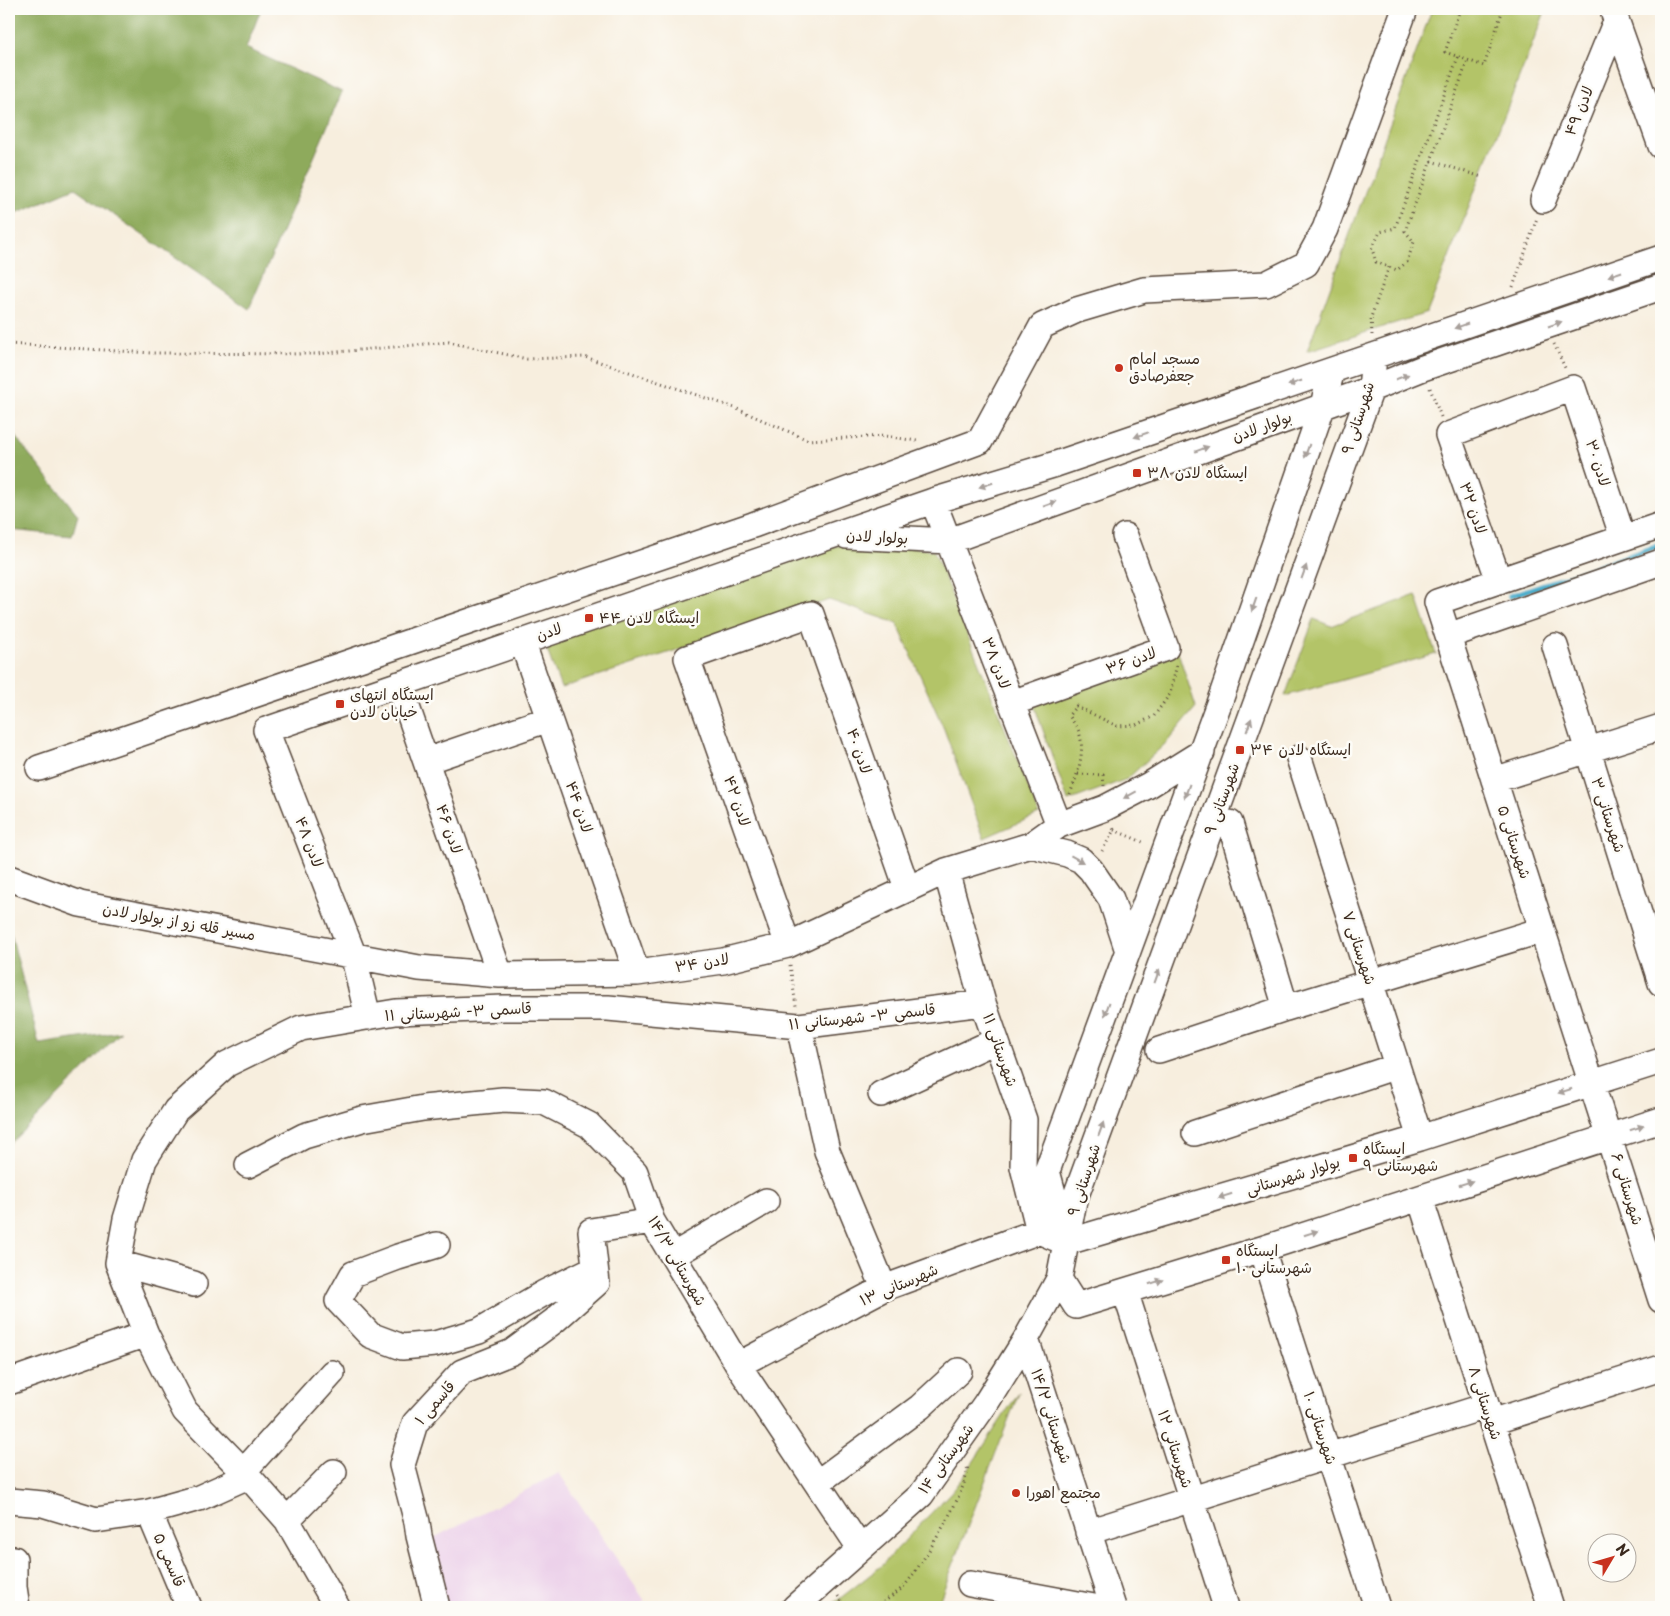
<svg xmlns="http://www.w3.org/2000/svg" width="1670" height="1616" font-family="'Playpen Sans','Playpen Sans Arabic',sans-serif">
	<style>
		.built { fill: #ecd1ea }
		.green { fill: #b3c467; stroke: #777742 }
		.forest { fill: #8eaa5c; stroke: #646a3d }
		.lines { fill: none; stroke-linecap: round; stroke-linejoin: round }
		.stream { stroke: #4eafcd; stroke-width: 5.5 }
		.minor-casing { stroke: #57473b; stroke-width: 28 }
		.path { stroke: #57473b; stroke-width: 3; stroke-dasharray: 1 4; stroke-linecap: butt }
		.minor { stroke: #fff; stroke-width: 25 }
		.oneway { fill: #a79f9a }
		.poi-dot { fill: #c8321e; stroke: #fdfcf7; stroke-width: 2 }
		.labels { text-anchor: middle; stroke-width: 5; stroke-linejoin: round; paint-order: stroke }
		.street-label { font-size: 15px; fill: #3b2a1e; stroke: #fdfcf7 }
		.poi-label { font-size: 15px; fill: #3b2a1e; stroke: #fdfcf7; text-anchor: start }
	</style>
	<rect width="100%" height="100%" fill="#fdfcf7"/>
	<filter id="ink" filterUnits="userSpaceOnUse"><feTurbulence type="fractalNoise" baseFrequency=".02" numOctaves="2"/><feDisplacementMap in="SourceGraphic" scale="10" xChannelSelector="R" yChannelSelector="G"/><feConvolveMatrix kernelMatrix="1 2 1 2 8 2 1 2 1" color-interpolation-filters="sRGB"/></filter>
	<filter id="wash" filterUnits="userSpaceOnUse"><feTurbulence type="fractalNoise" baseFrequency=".0096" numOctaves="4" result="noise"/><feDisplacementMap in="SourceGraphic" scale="20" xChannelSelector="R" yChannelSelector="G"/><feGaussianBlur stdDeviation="1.12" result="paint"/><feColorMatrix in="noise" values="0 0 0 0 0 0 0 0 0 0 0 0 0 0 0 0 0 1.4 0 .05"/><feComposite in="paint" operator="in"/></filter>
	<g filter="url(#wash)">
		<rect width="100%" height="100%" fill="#f7eede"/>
		<path class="built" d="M 559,1473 L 645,1601 L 635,1607 L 445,1607 L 418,1546 Z"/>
		<path class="green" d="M 1432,9 L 1546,9 L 1427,313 L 1307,351 Z
			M 875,541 L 934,551 L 1039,814 L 984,838 L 944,729 L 897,623 L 829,600 L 561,688 L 543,639 L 799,551 Z
			M 1416,595 L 1436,654 L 1285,696 L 1314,619 L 1331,626 Z
			M 1177,649 L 1196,707 L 1167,742 L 1127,779 L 1068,801 L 1032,699 Z
			M 1019,1392 L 937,1607 L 829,1607 L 880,1567 L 952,1491 L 968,1470 Z"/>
		<path class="forest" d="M 9,9 L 261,9 L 246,48 L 342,92 L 249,309 L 75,188 L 9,216 Z
			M 9,429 L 78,515 L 72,536 L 9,530 Z
			M 9,926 L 39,1044 L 121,1032 L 22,1132 L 9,1144 Z"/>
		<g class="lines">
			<path class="stream" d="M 1510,596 L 1661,545"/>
		</g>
	</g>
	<g filter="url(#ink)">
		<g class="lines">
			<g class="minor-casing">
				<path id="minor" d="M 1614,14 L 1661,146
					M 1543,200 L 1616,21
					M 1374,356 L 1371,389 L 1074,1201 L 1059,1279 L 1076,1306 L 1262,1249 L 1661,1120
					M 933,501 L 1059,825
					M 1661,525 L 1437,602 L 1661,1300
					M 847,536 L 949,541 L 1371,389 L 1423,368 L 1661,287
					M 1499,581 L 1448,435 L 1573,388 L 1623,538
					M 1448,636 L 1661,562
					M 522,641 L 637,973
					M 1555,646 L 1661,983
					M 399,684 L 500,975
					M 1012,703 L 1166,648 L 1125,536
					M 1299,758 L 1420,1138
					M 426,761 L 549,719
					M 39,768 L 753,525 L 980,441 L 1042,326 L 1077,310 L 1144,290 L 1266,284 L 1306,264 L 1325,229 L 1405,9
					M 1494,780 L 1661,727
					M 1230,823 L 1286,1008
					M 1031,845 L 1067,854 L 1081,860 L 1091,870 L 1111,899 L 1128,951
					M 946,871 L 983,1003 L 1024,1120 L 1023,1167 L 1039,1231
					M 9,878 L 80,904 L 419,968 L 500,975 L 637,973 L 723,961 L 788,945 L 946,871 L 1031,845 L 1059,825 L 1105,808 L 1149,785 L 1202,752
					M 788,945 L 687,658 L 811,614 L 907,888
					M 368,1017 L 353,954 L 266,730 L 933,501 L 1056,464 L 1661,258
					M 799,1026 L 827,1151 L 884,1288
					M 1159,1050 L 1286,1008 L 1542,930
					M 881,1094 L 995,1041
					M 1195,1133 L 1397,1066
					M 248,1165 L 304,1136 L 362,1119 L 423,1108 L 503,1100 L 544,1102 L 589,1125 L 635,1172 L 652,1221 L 738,1365 L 860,1548
					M 1420,1198 L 1551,1607
					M 1065,1237 L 1047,1171 L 1222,695 L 1323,405 L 1332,370
					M 1067,1242 L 1420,1138 L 1661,1061
					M 437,1245 L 398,1257 L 353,1274 L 338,1301 L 370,1335 L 402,1347 L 435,1344 L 479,1331 L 544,1293 L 595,1268
					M 1262,1249 L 1377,1607
					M 674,1255 L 766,1201
					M 118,1263 L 194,1284
					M 1125,1291 L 1226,1607
					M 1026,1339 L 1113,1607
					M 738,1365 L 884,1288 L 1039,1231 L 1055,1238
					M 9,1382 L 146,1334
					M 1492,1422 L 1661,1368
					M 244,1471 L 332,1373
					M 817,1483 L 920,1407 L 959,1371
					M 9,1501 L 43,1504 L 96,1520 L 149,1512 L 199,1498 L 248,1476
					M 149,1512 L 189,1607
					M 287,1520 L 334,1472
					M 1088,1532 L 1486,1406
					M 14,1559 L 14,1587 L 17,1607
					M 970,1584 L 1094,1607
					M 337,1607 L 287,1520 L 248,1476 L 185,1411 L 146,1334 L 118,1263 L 126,1219 L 144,1160 L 176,1110 L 227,1064 L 301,1028 L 396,1012 L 504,1008 L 608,1008 L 799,1026 L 983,1003
					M 437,1607 L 419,1536 L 417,1522 L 402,1465 L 415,1423 L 462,1372 L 512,1352 L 554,1321 L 597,1283 L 591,1231 L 652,1221
					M 795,1607 L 921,1495 L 986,1403 L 1026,1339 L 1059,1279"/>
			</g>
			<path class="path" d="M 1460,9 L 1445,52 L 1484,66 L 1503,9
				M 1458,57 L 1395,228 L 1380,232 L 1372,249 L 1376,262 L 1397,270 L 1407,262 L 1414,242 L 1405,231 L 1468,60
				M 1431,161 L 1482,177
				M 1513,287 L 1537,218
				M 1372,335 L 1371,317 L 1389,267
				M 9,344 L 151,353 L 315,354 L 449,342 L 527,359 L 585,357 L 735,408 L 808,440 L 885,436 L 917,441
				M 1554,344 L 1566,370
				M 1430,388 L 1441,417
				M 1078,774 L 1103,775 L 1104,786
				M 1070,794 C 1077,776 1086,752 1079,732 C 1077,726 1072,721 1069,715 L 1076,706 L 1117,726 L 1136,725 L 1154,716 L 1170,694 L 1177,664
				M 1114,830 L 1145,843
				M 1102,851 L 1114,830 L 1113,828
				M 790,965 L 796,1006
				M 838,1596 L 845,1607
				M 875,1607 C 885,1601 898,1593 906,1584 C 920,1567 972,1485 967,1465"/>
			<use href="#minor" class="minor"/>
		</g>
		<defs><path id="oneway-solid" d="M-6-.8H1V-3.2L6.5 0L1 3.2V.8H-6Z" transform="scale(1.25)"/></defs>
		<g class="oneway">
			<use href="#oneway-solid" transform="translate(1615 274) rotate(161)"/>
			<use href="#oneway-solid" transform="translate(1555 324) rotate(-19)"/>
			<use href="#oneway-solid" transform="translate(1461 326) rotate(161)"/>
			<use href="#oneway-solid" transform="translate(1402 377) rotate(-21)"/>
			<use href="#oneway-solid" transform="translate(1295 383) rotate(161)"/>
			<use href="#oneway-solid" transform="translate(1141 435) rotate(161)"/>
			<use href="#oneway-solid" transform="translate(1202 449) rotate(-20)"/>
			<use href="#oneway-solid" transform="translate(1307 451) rotate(109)"/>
			<use href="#oneway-solid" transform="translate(986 485) rotate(163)"/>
			<use href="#oneway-solid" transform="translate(1050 504) rotate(-20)"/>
			<use href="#oneway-solid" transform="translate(1304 572) rotate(-70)"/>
			<use href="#oneway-solid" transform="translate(1254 605) rotate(109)"/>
			<use href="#oneway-solid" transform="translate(1249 725) rotate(-70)"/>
			<use href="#oneway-solid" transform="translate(1187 791) rotate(110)"/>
			<use href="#oneway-solid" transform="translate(1130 795) rotate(152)"/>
			<use href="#oneway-solid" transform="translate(1077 859) rotate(29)"/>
			<use href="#oneway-solid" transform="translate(1157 976) rotate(-70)"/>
			<use href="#oneway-solid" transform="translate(1107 1009) rotate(110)"/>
			<use href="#oneway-solid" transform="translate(1565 1091) rotate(162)"/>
			<use href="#oneway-solid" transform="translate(1637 1128) rotate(-17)"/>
			<use href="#oneway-solid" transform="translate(1101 1129) rotate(-70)"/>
			<use href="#oneway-solid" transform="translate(1466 1183) rotate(-18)"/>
			<use href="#oneway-solid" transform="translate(1225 1196) rotate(163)"/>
			<use href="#oneway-solid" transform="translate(1311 1233) rotate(-18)"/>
			<use href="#oneway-solid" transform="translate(1156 1282) rotate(-17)"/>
		</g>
	</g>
	<g class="poi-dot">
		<circle cx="1119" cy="368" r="5"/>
		<rect x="1132" y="468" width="10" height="10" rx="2.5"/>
		<rect x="584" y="613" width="10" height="10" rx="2.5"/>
		<rect x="335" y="699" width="10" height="10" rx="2.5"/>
		<rect x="1235" y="745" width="10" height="10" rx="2.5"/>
		<rect x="1348" y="1153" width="10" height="10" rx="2.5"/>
		<rect x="1221" y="1255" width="10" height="10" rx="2.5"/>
		<circle cx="1016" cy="1493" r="5"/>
	</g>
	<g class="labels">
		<g class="street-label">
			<text transform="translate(1579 111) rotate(-68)" y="5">لادن ۴۹</text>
			<text transform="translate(1358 418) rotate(-72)" y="5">شهرستانی ۹</text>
			<text transform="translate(1262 427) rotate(-20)" y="5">بولوار لادن</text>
			<text transform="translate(1598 463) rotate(72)" y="5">لادن ۳۰</text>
			<text transform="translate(1473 508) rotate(71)" y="5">لادن ۳۲</text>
			<text transform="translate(877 537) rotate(3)" y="5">بولوار لادن</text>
			<text transform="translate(549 632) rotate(-19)" y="5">لادن</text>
			<text transform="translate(1131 661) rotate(-20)" y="5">لادن ۳۶</text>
			<text transform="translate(996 663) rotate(69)" y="5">لادن ۳۸</text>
			<text transform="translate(859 751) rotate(71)" y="5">لادن ۴۰</text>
			<text transform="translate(1222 799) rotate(-70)" y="5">شهرستانی ۹</text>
			<text transform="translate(737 801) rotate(71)" y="5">لادن ۴۲</text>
			<text transform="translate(579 807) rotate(71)" y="5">لادن ۴۴</text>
			<text transform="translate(1608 815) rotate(72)" y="5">شهرستانی ۳</text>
			<text transform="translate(449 829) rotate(71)" y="5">لادن ۴۶</text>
			<text transform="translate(309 842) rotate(69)" y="5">لادن ۴۸</text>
			<text transform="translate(1514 842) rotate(72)" y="5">شهرستانی ۵</text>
			<text transform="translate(179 922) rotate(10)" y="5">مسیر قله زو از بولوار لادن</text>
			<text transform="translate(1359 948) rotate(72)" y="5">شهرستانی ۷</text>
			<text transform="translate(702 963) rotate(-9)" y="5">لادن ۳۴</text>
			<text transform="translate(458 1012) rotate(-3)" y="5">قاسمی ۳- شهرستانی ۱۱</text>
			<text transform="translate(862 1017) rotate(-6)" y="5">قاسمی ۳- شهرستانی ۱۱</text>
			<text transform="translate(1000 1050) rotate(71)" y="5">شهرستانی ۱۱</text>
			<text transform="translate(1293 1176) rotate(-17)" y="5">بولوار شهرستانی</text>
			<text transform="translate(1084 1180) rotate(-72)" y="5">شهرستانی ۹</text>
			<text transform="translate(1627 1189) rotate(73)" y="5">شهرستانی ۶</text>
			<text transform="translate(677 1261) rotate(60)" y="5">شهرستانی ۱۴/۳</text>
			<text transform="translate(899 1285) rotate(-23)" y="5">شهرستانی ۱۳</text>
			<text transform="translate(435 1403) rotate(-49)" y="5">قاسمی ۱</text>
			<text transform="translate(1485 1403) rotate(72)" y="5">شهرستانی ۸</text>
			<text transform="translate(1051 1416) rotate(72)" y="5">شهرستانی ۱۴/۲</text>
			<text transform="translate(1320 1428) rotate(72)" y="5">شهرستانی ۱۰</text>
			<text transform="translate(1175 1449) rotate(72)" y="5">شهرستانی ۱۲</text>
			<text transform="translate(946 1459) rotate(-54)" y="5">شهرستانی ۱۴</text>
			<text transform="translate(169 1560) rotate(67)" y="5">قاسمی ۵</text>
		</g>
		<g class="poi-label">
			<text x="1129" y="364">مسجد امام<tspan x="1129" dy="17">جعفرصادق</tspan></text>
			<text x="1147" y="478">ایستگاه لادن ۳۸</text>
			<text x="599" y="623">ایستگاه لادن ۴۴</text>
			<text x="350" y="700">ایستگاه انتهای<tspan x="350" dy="17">خیابان لادن</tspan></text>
			<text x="1250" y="755">ایستگاه لادن ۳۴</text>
			<text x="1363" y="1154">ایستگاه<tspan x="1363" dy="17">شهرستانی ۹</tspan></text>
			<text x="1236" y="1256">ایستگاه<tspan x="1236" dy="17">شهرستانی ۱۰</tspan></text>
			<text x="1026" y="1498">مجتمع اهورا</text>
		</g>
	</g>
	<rect width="1670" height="1616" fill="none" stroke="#fdfcf7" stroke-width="30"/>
	<g transform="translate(1612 1558) rotate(52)"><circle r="24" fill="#fdfcf7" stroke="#afa8a0"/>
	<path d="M0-4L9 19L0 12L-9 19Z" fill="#c8321e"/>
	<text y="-8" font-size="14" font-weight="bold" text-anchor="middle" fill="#3b2a1e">N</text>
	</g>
</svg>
